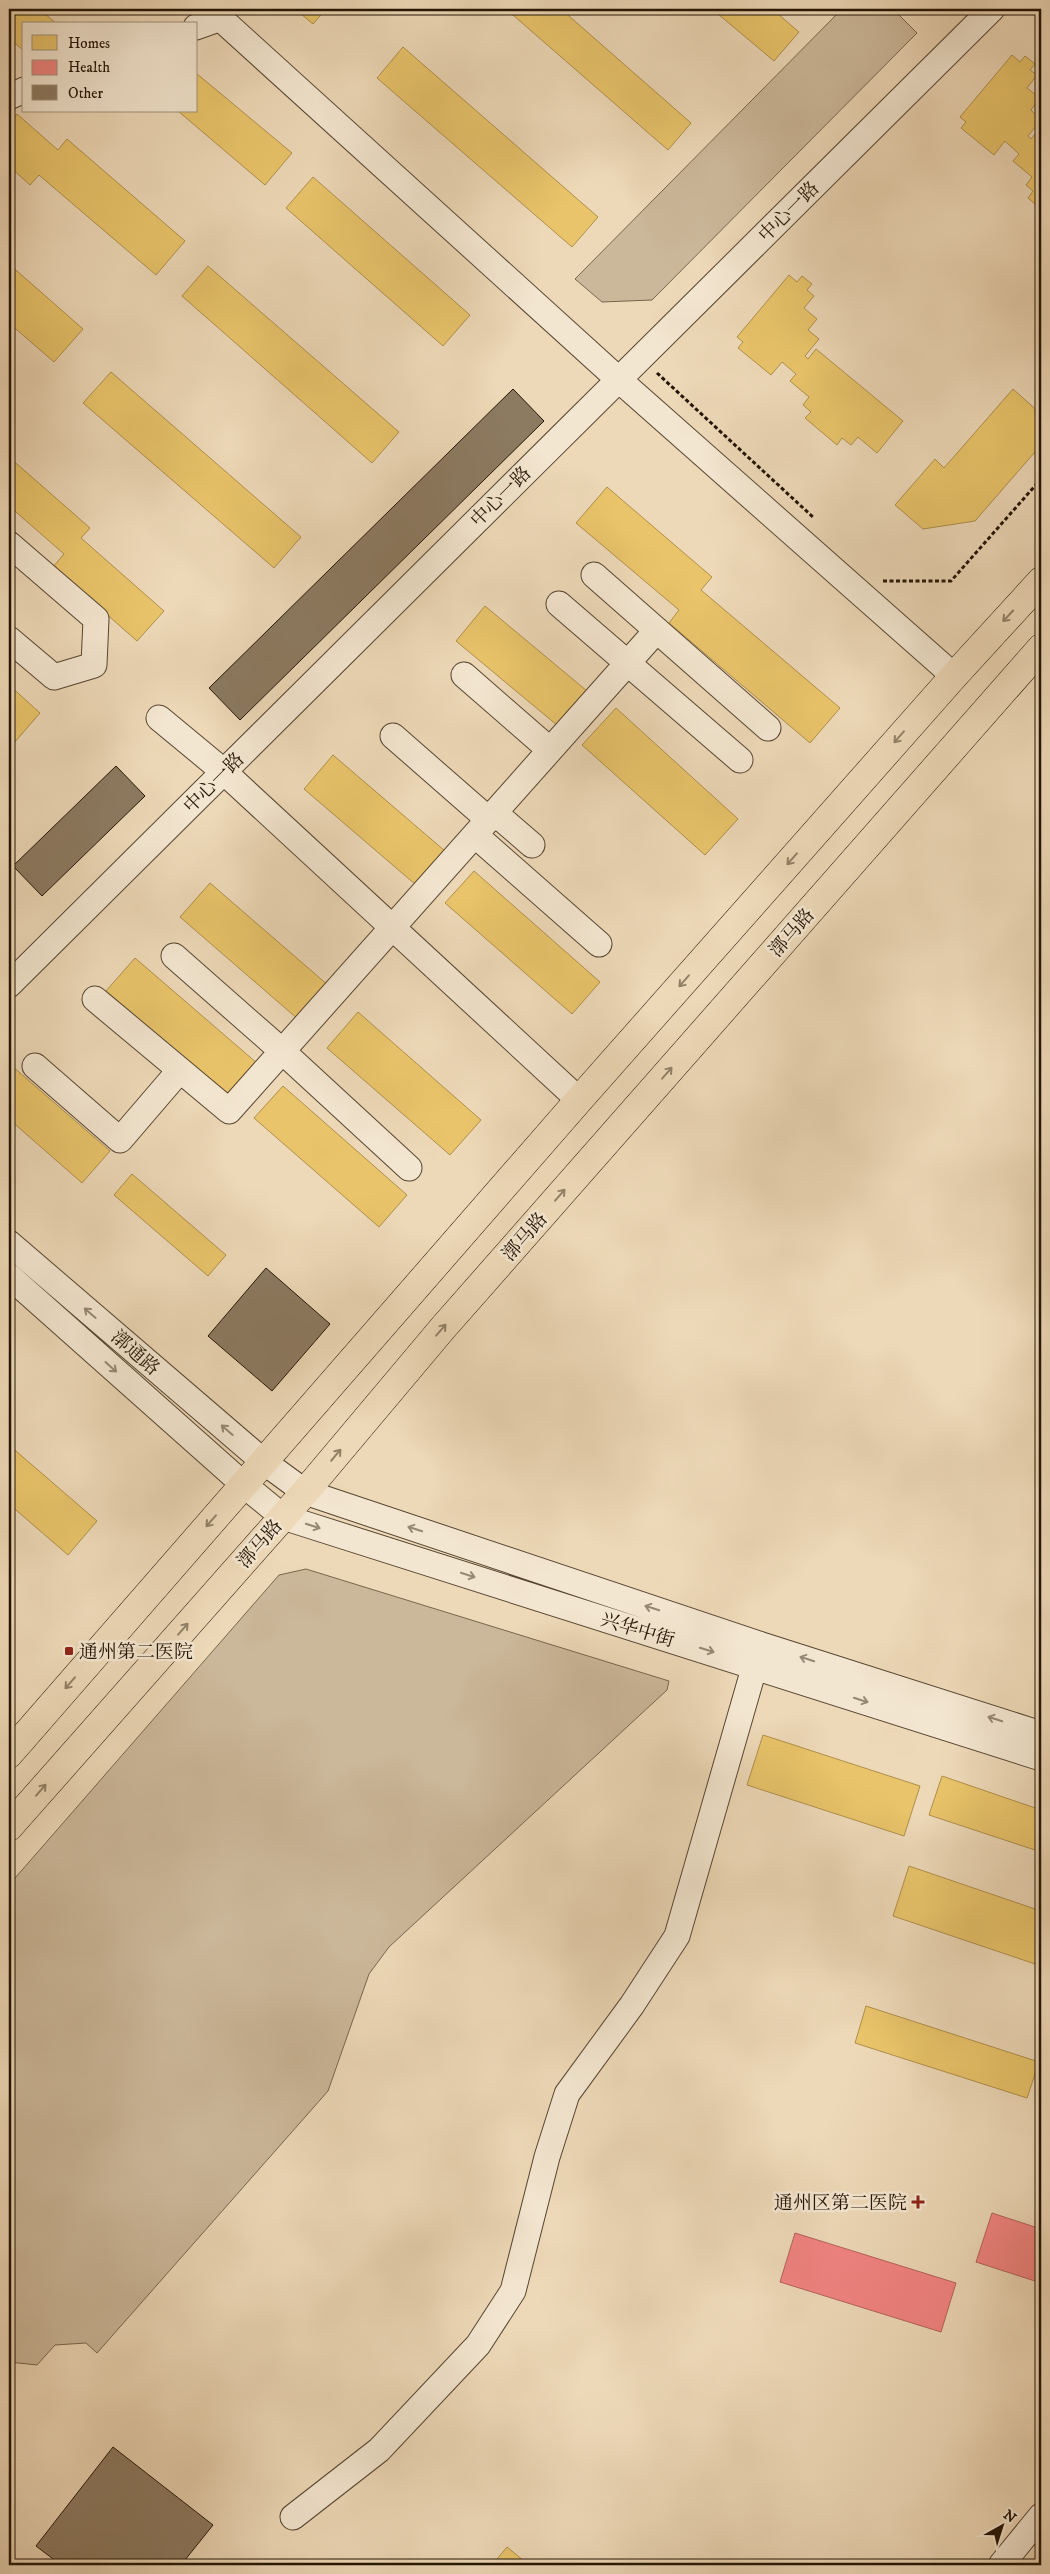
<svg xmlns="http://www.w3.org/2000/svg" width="1050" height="2574" font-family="'IM FELL DW Pica','Noto Serif SC',serif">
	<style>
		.green { fill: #cbb799; stroke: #77664e }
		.homes { fill: #e9c46a; stroke: #ae8f4b }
		.health { fill: #f28482; stroke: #b4625c }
		.building { fill: #8c7a61; stroke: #231404 }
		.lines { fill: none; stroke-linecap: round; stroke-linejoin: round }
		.minor-casing { stroke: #564531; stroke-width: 27 }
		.major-casing { stroke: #231404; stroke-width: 29 }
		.path { stroke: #231404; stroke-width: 3; stroke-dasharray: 4 2.5; stroke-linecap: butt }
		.minor { stroke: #f3e6d0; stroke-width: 25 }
		.major { stroke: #edd8b7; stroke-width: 28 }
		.oneway { stroke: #928066 }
		.oneway2 { stroke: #958874 }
		.poi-dot { fill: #8f2418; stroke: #f3e6d0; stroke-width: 2 }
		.labels { text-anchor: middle; stroke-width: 5; stroke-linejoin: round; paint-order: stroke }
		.street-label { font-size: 19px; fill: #231404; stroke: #f3e6d0 }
		.poi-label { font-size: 19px; fill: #231404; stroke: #f3e6d0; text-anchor: start }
	</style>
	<rect width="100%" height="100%" fill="#edd8b7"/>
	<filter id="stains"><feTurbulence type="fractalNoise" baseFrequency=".004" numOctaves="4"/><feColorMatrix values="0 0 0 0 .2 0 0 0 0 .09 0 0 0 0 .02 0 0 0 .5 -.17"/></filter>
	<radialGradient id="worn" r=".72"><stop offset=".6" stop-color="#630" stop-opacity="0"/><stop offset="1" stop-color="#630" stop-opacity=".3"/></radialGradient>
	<path class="green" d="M 842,9 L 893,9 L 917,33 L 652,300 L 602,302 L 575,279 Z
		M 306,1569 L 669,1681 L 667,1690 L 389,1947 L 369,1974 L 328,2091 L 97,2353 L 86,2343 L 55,2345 L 37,2365 L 9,2362 L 9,1885 L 279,1575 Z"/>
	<path class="homes" d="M 9,9 L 39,9 L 56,23 L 24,24 L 24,51 L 9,38 Z
		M 295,9 L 326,9 L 313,24 Z
		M 506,9 L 561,9 L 691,123 L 668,150 Z
		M 712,9 L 772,9 L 799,32 L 774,61 Z
		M 403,47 L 598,217 L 572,247 L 377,78 Z
		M 1012,55 L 1020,62 L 1025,56 L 1035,64 L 1030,70 L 1037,75 L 1027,88 L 1040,98 L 1031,110 L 1041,120 L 1028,136 L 1031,139 L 1039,129 L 1041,131 L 1041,209 L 1028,198 L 1033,191 L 1026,185 L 1032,177 L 1013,161 L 1019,154 L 1005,141 L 994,155 L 961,128 L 966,122 L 960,117 Z
		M 196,73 L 292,153 L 265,185 L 178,111 L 196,111 Z
		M 17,114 L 58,150 L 67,139 L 185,241 L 156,275 L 39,175 L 30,185 L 9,166 L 9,124 Z
		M 313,177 L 470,315 L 443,346 L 286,208 Z
		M 9,264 L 83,329 L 54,362 L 9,323 Z
		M 208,266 L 399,432 L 372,463 L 182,296 Z
		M 789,275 L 797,282 L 802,276 L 812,284 L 807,290 L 814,296 L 804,308 L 817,319 L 808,330 L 819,339 L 805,356 L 808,359 L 816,349 L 903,421 L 877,453 L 858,437 L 851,445 L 842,438 L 837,445 L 805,418 L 811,412 L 803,405 L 809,397 L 790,381 L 796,374 L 782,362 L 771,375 L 738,348 L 743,342 L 737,337 Z
		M 111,372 L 301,537 L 274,568 L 83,403 Z
		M 1013,389 L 1041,414 L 1041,445 L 975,521 L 923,529 L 895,505 L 935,459 L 944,468 Z
		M 9,457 L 90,528 L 81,538 L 164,611 L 137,641 L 53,567 L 64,554 L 9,506 Z
		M 607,487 L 712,577 L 701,590 L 840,708 L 810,743 L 669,623 L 679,610 L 576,523 Z
		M 485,606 L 587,691 L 558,726 L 456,641 Z
		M 9,685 L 40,713 L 14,743 L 9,738 Z
		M 616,708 L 738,819 L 705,855 L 582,745 Z
		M 333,755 L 445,851 L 416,885 L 304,789 Z
		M 474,871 L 600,982 L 572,1014 L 445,903 Z
		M 210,883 L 329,986 L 299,1020 L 180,917 Z
		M 135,958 L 258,1064 L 230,1097 L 106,991 Z
		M 358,1012 L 481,1120 L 450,1155 L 327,1048 Z
		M 12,1066 L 110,1151 L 82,1183 L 9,1119 L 9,1070 Z
		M 283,1086 L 407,1195 L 379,1227 L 254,1118 Z
		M 132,1174 L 226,1255 L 208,1276 L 114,1195 Z
		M 9,1445 L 97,1521 L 68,1555 L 9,1504 Z
		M 763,1735 L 920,1786 L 904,1836 L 747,1785 Z
		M 942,1776 L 1041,1810 L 1041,1852 L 929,1815 Z
		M 909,1866 L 1041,1911 L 1041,1966 L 893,1916 Z
		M 866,2006 L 1039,2062 L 1027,2098 L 855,2043 Z
		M 507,2547 L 529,2565 L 492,2565 Z"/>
	<path class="health" d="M 992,2213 L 1041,2229 L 1041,2283 L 976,2262 Z
		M 795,2233 L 956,2283 L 941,2332 L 780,2282 Z"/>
	<path class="building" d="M 513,389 L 544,421 L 240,720 L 209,688 Z
		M 116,766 L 145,796 L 42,896 L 13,866 Z
		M 266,1268 L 330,1324 L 272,1391 L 208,1336 Z
		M 113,2447 L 213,2525 L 181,2565 L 61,2565 L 36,2546 Z"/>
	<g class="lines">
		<g class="minor-casing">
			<path id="minor" d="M 210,9 L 618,379 L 954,676
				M 196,27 L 221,18
				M 9,97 L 24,90
				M 9,544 L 96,619 L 94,665 L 54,677 L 9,639
				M 594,575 L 768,728
				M 559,604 L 740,760
				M 464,675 L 550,750
				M 159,718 L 223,771 L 579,1100
				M 393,736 L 489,820
				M 495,813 L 532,845
				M 475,835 L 599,944
				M 174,956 L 282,1051 L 409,1168
				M 9,985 L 992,9
				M 95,999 L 229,1111 L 657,630
				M 35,1066 L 120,1140 L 180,1070
				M 9,1243 L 264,1462 L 305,1492 L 762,1645 L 1041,1734
				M 9,1276 L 243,1484 L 283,1517 L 1041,1758
				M 293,2517 L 379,2450 L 478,2345 L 513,2291 L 547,2157 L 567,2094 L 632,2005 L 677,1936 L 755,1665
				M 1001,2565 L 1041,2516"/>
		</g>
		<g class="major-casing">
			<path id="major" d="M 9,1754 L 579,1100 L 954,676 L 1041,581
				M 9,1827 L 305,1492 L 442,1329 L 1041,648"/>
		</g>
		<path class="path" d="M 657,373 L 814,518
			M 883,581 L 951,581 L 1041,479"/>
		<use href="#minor" class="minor"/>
		<use href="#major" class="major"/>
	</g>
	<defs><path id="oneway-shaft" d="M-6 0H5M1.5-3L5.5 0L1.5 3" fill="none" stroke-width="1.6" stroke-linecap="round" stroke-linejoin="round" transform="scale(1.25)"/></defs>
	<g class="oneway">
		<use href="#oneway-shaft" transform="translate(1008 616) rotate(133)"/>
		<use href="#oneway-shaft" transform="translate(899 737) rotate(131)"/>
		<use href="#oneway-shaft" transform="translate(792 859) rotate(131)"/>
		<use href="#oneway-shaft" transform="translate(684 981) rotate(131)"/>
		<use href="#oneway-shaft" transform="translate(667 1073) rotate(-49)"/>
		<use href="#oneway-shaft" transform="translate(560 1195) rotate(-49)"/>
		<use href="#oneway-shaft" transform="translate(441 1330) rotate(-49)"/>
		<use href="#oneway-shaft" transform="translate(336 1455) rotate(-50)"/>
		<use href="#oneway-shaft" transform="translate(211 1521) rotate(131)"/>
		<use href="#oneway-shaft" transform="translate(183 1629) rotate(-49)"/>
		<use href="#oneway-shaft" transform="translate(70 1683) rotate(131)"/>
		<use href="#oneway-shaft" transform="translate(41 1790) rotate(-49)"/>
	</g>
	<g class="oneway2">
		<use href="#oneway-shaft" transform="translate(90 1313) rotate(-139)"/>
		<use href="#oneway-shaft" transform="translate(111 1367) rotate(42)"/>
		<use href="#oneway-shaft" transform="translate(227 1430) rotate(-139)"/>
		<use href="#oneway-shaft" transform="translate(313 1526) rotate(18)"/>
		<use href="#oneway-shaft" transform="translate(415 1529) rotate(-162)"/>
		<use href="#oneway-shaft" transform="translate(468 1575) rotate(18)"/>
		<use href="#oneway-shaft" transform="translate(652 1608) rotate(-162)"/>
		<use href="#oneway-shaft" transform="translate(707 1650) rotate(17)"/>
		<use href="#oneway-shaft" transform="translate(807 1659) rotate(-162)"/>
		<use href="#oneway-shaft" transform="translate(861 1700) rotate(18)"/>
		<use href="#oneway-shaft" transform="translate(995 1719) rotate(-162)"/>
	</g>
	<g class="poi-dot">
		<rect x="64" y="1646" width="10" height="10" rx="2.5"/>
		<path d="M915.5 2194.5h5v5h5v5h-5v5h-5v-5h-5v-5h5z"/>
	</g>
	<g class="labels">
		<g class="street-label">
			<text transform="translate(788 211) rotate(-45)" y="7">中心一路</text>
			<text transform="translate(500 496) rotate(-45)" y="7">中心一路</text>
			<text transform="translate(213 782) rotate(-45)" y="7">中心一路</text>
			<text transform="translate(791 932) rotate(-49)" y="7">漷马路</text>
			<text transform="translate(524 1236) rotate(-49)" y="7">漷马路</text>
			<text transform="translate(136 1352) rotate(41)" y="7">漷通路</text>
			<text transform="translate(259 1543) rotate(-49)" y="7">漷马路</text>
			<text transform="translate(638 1629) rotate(17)" y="7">兴华中街</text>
		</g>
		<g class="poi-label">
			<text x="79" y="1658">通州第二医院</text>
			<text x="907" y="2209" text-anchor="end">通州区第二医院</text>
		</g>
	</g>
	<rect width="1050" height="2574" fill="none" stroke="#edd8b7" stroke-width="30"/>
	<rect x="10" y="10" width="1030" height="2554" fill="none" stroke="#231404" stroke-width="2.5"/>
	<rect x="15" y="15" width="1020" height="2544" fill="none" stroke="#231404"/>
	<rect x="22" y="22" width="175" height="90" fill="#f3e6d0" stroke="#a0927e"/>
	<rect x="32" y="35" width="25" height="15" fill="#e9c46a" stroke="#a0927e"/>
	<text x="68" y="48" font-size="15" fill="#231404">Homes</text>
	<rect x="32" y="60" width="25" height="15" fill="#f28482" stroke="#a0927e"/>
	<text x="68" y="72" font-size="15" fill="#231404">Health</text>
	<rect x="32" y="85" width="25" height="15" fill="#8c7a61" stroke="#a0927e"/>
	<text x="68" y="98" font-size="15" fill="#231404">Other</text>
	<g transform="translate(1002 2526) rotate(39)" stroke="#f3e6d0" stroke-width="4" paint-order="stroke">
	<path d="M0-4L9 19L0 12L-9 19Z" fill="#231404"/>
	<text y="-8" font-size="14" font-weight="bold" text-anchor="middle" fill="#231404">N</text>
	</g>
	<rect width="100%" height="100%" filter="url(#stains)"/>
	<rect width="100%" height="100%" fill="url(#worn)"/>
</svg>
